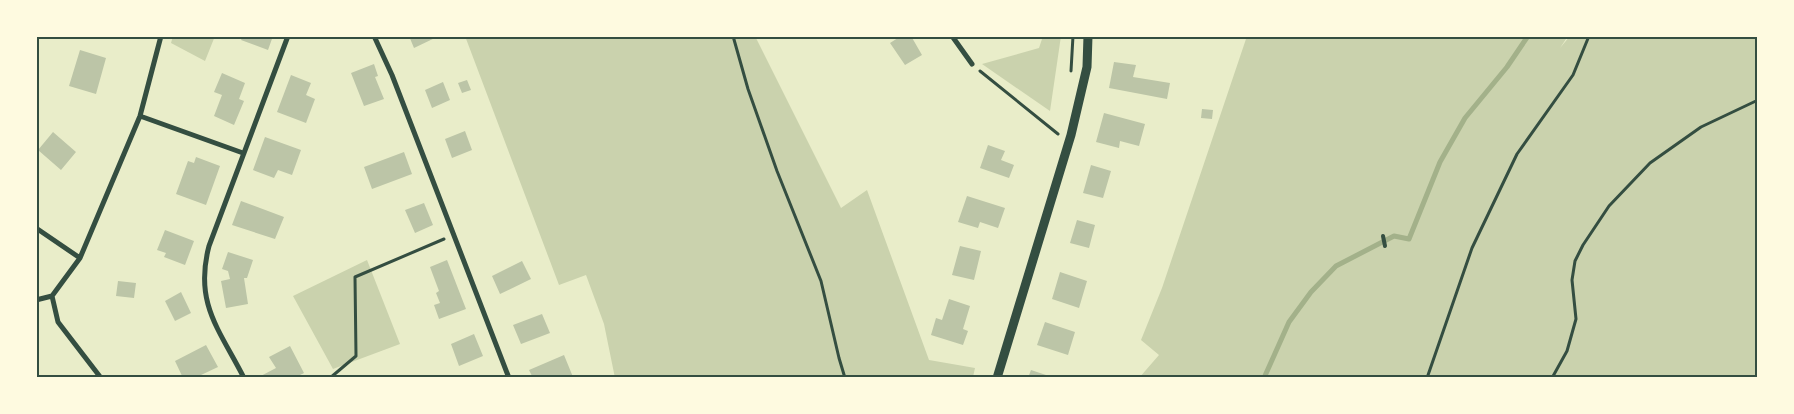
<svg xmlns="http://www.w3.org/2000/svg" width="1794" height="414" font-family="Jost,sans-serif">
	<style>
		.green { fill: #cad2ad }
		.lines { fill: none; stroke-linecap: round; stroke-linejoin: round }
		.stream { stroke: #a3b18a; stroke-width: 5 }
		.building { fill: #bcc5a7 }
		.path { stroke: #344e41; stroke-width: 3 }
		.service { stroke: #344e41; stroke-width: 4 }
		.minor { stroke: #344e41; stroke-width: 5 }
		.tertiary { stroke: #344e41; stroke-width: 9 }
		.neatline { fill: none; stroke: #344e41; stroke-width: 2 }
	</style>
	<rect width="100%" height="100%" fill="#e9edc9"/>
	<path class="green" d="M 173,36 L 215,36 L 205,61 L 171,43 Z
		M 465,36 L 755,36 L 841,208 L 867,190 L 929,360 L 975,368 L 973,377 L 976,378 L 615,378 L 604,324 L 586,275 L 559,285 Z
		M 1043,36 L 1061,36 L 1050,111 L 982,64 L 1039,48 Z
		M 1247,36 L 1568,36 L 1560,48 L 1570,36 L 1758,36 L 1758,378 L 1139,378 L 1159,355 L 1141,340 L 1162,288 Z
		M 367,260 L 400,344 L 333,369 L 293,296 Z"/>
	<g class="lines">
		<path class="stream" d="M 1264,378 L 1289,322 L 1311,292 L 1336,266 L 1394,236 L 1409,239 L 1440,162 L 1465,118 L 1507,67 L 1528,36"/>
	</g>
	<path class="building" d="M 243,36 L 273,36 L 268,50 L 241,40 Z
		M 409,36 L 439,36 L 414,48 Z
		M 901,36 L 911,36 L 922,55 L 905,65 L 890,43 Z
		M 1120,36 L 1146,36 L 1146,39 L 1120,39 Z
		M 80,50 L 106,58 L 96,94 L 69,86 Z
		M 1114,62 L 1136,65 L 1133,77 L 1170,83 L 1167,99 L 1109,88 Z
		M 374,64 L 378,76 L 375,77 L 384,99 L 364,106 L 351,73 Z
		M 222,73 L 245,83 L 239,99 L 244,101 L 234,125 L 214,116 L 222,95 L 214,92 Z
		M 291,75 L 311,83 L 306,95 L 315,99 L 306,123 L 277,112 Z
		M 467,80 L 471,90 L 462,93 L 458,83 Z
		M 443,82 L 450,100 L 432,108 L 425,90 Z
		M 1202,109 L 1213,110 L 1212,119 L 1201,118 Z
		M 1104,113 L 1145,124 L 1139,146 L 1120,141 L 1119,148 L 1096,142 Z
		M 465,131 L 472,150 L 452,158 L 445,139 Z
		M 53,132 L 76,152 L 61,170 L 38,150 Z
		M 265,137 L 301,150 L 292,175 L 278,170 L 274,178 L 253,170 Z
		M 988,145 L 1005,151 L 1001,160 L 1014,165 L 1009,178 L 980,168 Z
		M 404,152 L 412,174 L 372,189 L 364,167 Z
		M 196,157 L 220,166 L 206,205 L 176,194 L 188,161 L 194,163 Z
		M 1091,165 L 1111,171 L 1103,198 L 1083,193 Z
		M 967,196 L 1005,208 L 998,228 L 980,222 L 978,228 L 958,222 Z
		M 241,201 L 284,217 L 275,239 L 232,225 Z
		M 424,203 L 433,225 L 415,233 L 405,210 Z
		M 1077,220 L 1095,225 L 1089,248 L 1070,243 Z
		M 165,230 L 194,241 L 185,265 L 164,257 L 166,253 L 157,250 Z
		M 960,246 L 981,251 L 974,280 L 952,275 Z
		M 228,252 L 253,260 L 247,278 L 244,278 L 248,304 L 226,308 L 221,281 L 230,279 L 228,271 L 222,269 Z
		M 447,260 L 466,309 L 439,319 L 434,305 L 440,303 L 436,293 L 439,291 L 430,267 Z
		M 522,261 L 531,279 L 500,294 L 492,276 Z
		M 1060,272 L 1087,281 L 1079,308 L 1052,299 Z
		M 118,281 L 136,283 L 134,298 L 116,296 Z
		M 181,292 L 191,313 L 175,321 L 165,301 Z
		M 949,299 L 970,306 L 963,329 L 968,331 L 963,345 L 931,335 L 936,318 L 942,320 Z
		M 542,314 L 550,333 L 521,344 L 513,325 Z
		M 1045,322 L 1075,332 L 1068,355 L 1037,345 Z
		M 474,334 L 483,356 L 459,366 L 451,344 Z
		M 206,345 L 218,367 L 201,375 L 203,378 L 183,378 L 175,361 Z
		M 290,346 L 304,373 L 294,378 L 257,378 L 276,368 L 269,357 Z
		M 564,355 L 573,377 L 533,378 L 529,370 Z
		M 1031,370 L 1052,377 L 1052,378 L 1028,378 Z"/>
	<g class="lines">
		<path class="path" d="M 733,36 L 748,89 L 777,171 L 821,281 L 839,358 L 845,378
			M 980,71 L 1058,134
			M 1071,71 L 1073,36
			M 330,378 L 356,356 L 355,277 L 444,239
			M 1427,378 L 1472,248 L 1517,154 L 1573,75 L 1589,36
			M 1552,378 L 1567,351 L 1576,319 L 1572,280 L 1575,261 L 1583,245 L 1609,206 L 1650,163 L 1701,127 L 1758,100"/>
		<path class="service" d="M 1383,236 L 1385,246"/>
		<path class="minor" d="M 374,36 L 392,75 L 509,378
			M 952,36 L 972,64
			M 140,116 L 243,153
			M 36,228 L 80,258
			M 52,296 L 58,322 L 101,378
			M 36,300 L 52,296 L 80,258 L 140,116 L 161,36
			M 244,378 C 219,329 194,303 209,246 L 288,36"/>
		<path class="tertiary" d="M 997,378 L 1071,135 L 1087,67 L 1088,36"/>
	</g>
	<rect width="1794" height="414" fill="none" stroke="#fefae0" stroke-width="75"/>
	<rect x="38" y="38" width="1718" height="338" class="neatline"/>
</svg>
